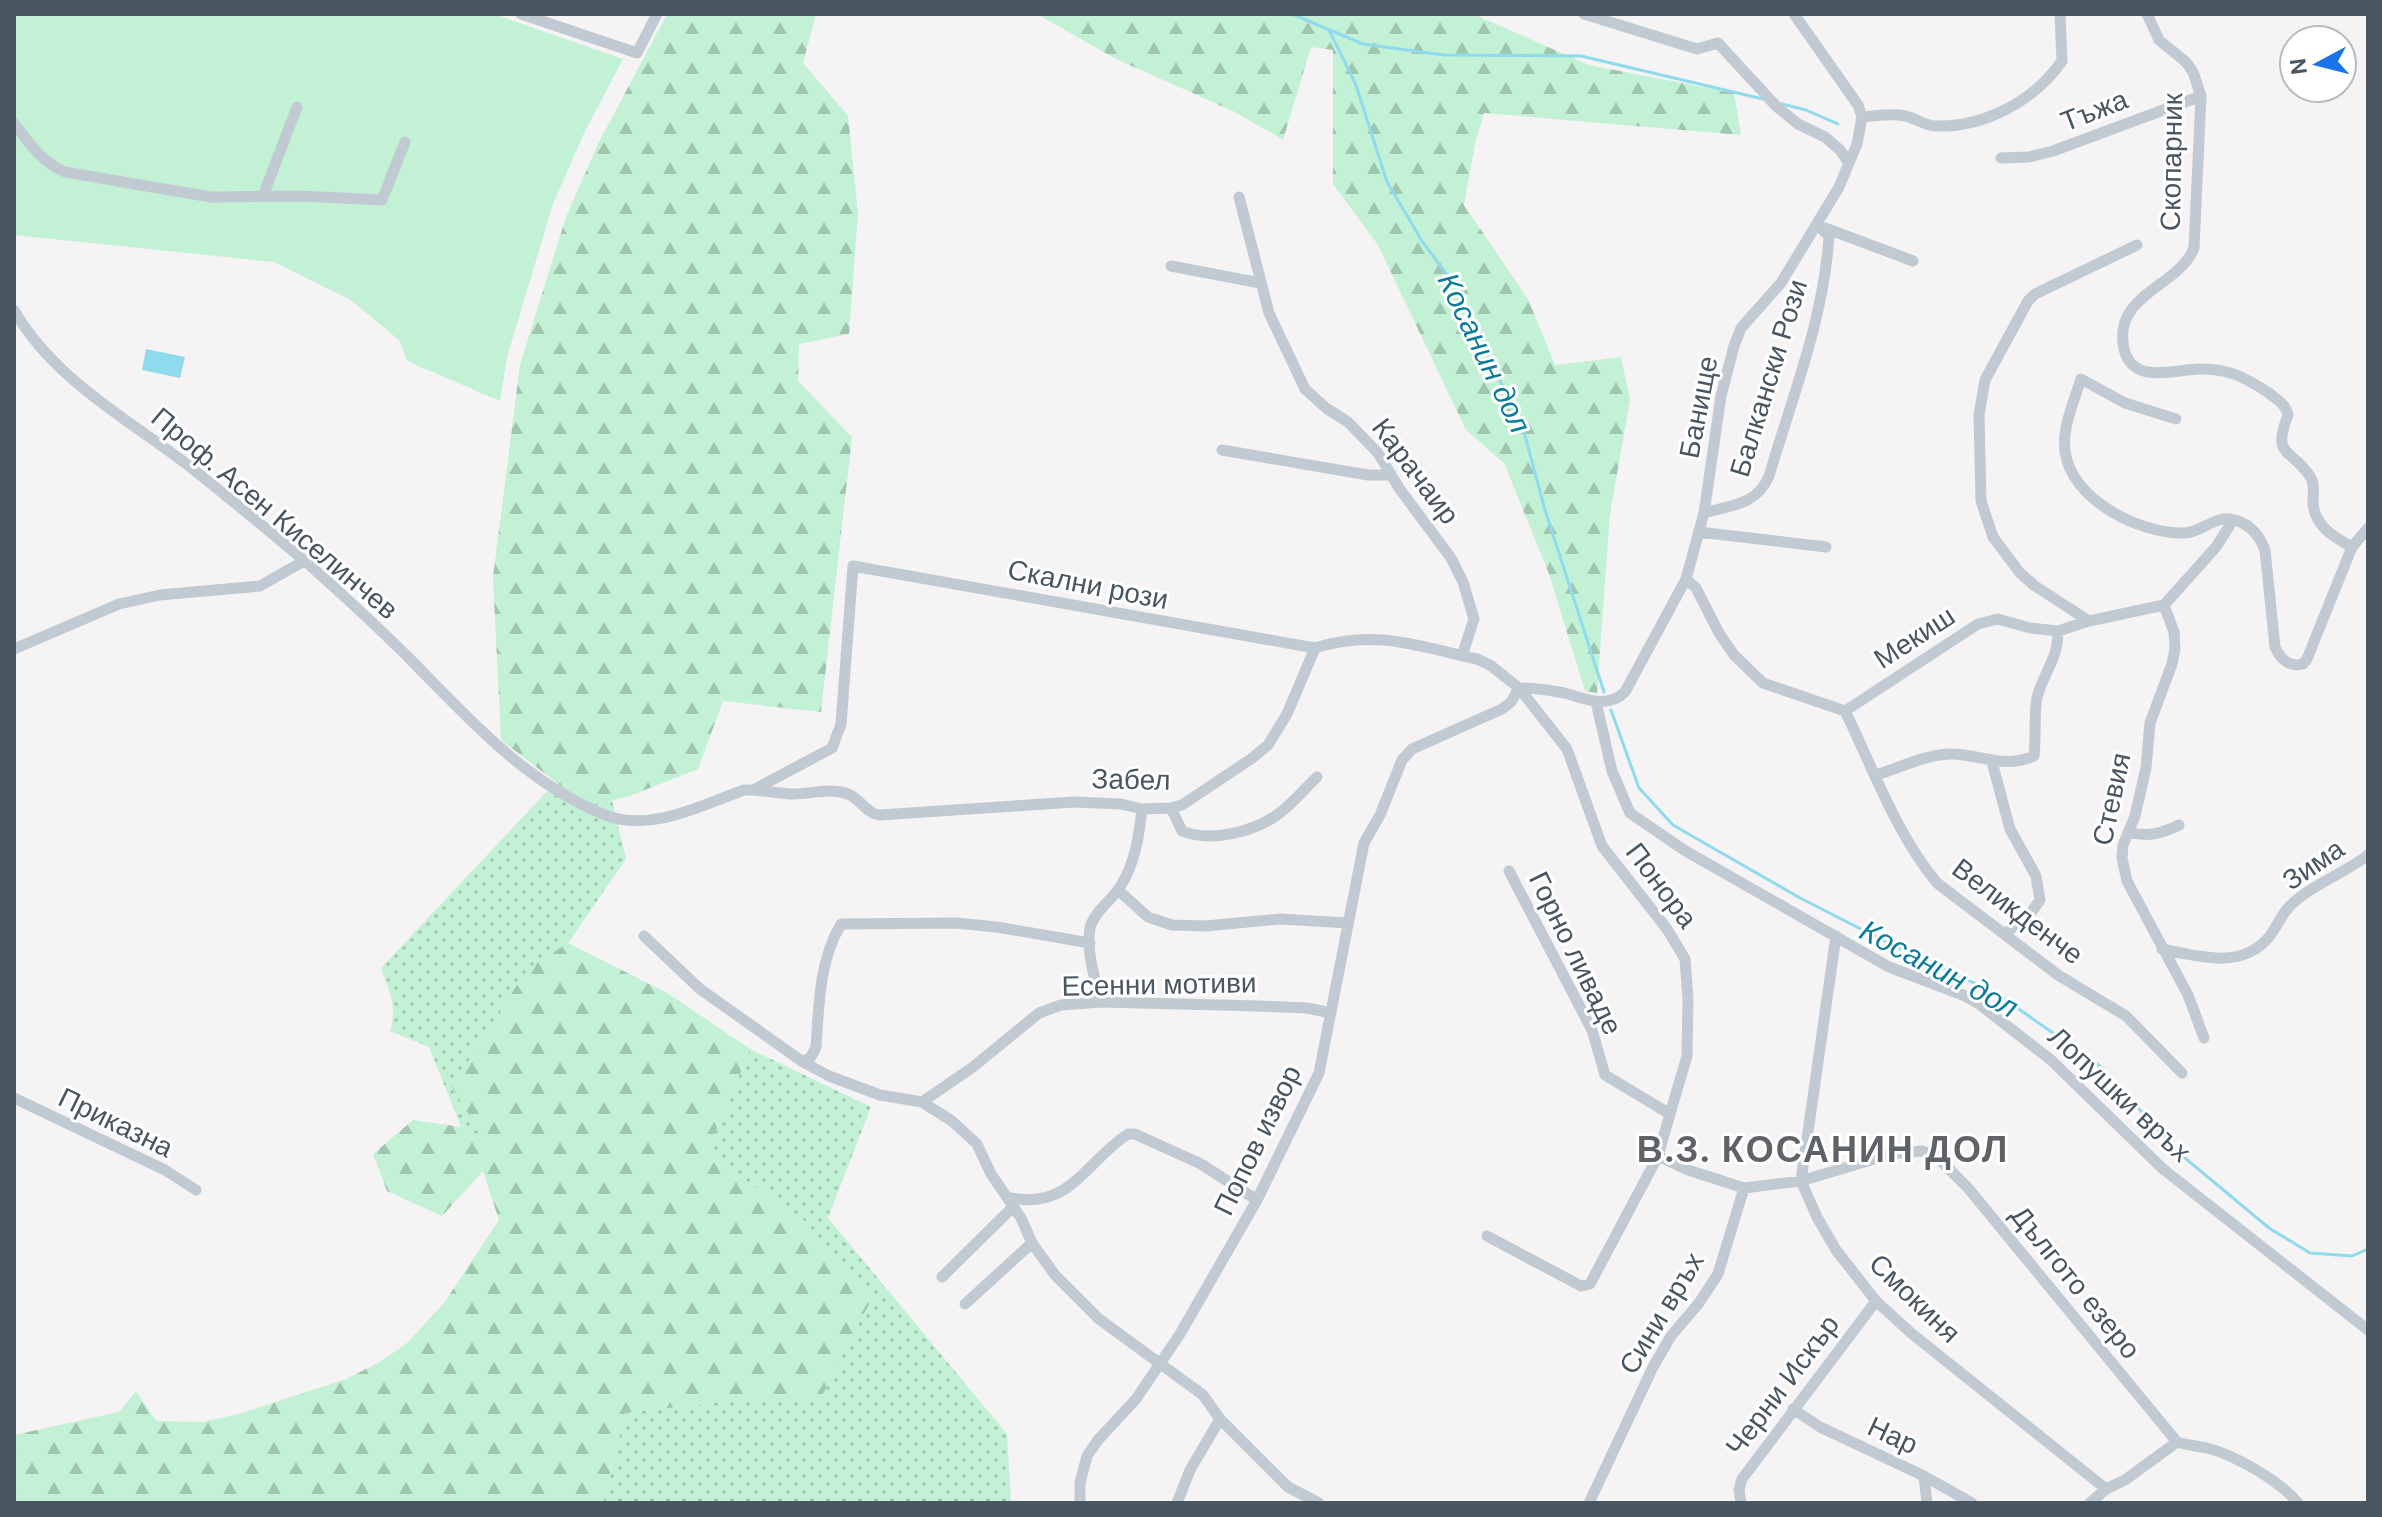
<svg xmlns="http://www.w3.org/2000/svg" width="2382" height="1517" font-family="'DM Sans',sans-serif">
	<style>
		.grass { fill: url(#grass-dots) }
		.forest { fill: url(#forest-firs) }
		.pitch { fill: #c3f1d5 }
		.water { fill: #90daee }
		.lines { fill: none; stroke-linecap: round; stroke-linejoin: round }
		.stream { stroke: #90daee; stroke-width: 3 }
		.street { stroke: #c1cad2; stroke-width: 11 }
		.labels { text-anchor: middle; stroke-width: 6; stroke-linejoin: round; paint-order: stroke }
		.street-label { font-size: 28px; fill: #4a5661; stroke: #fff }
		.water-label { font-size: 30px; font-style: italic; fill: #0c7c9b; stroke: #fff }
		.district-label { font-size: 36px; font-weight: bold; letter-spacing: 2px; fill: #5f6368; stroke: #fff }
	</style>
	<defs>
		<pattern id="grass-dots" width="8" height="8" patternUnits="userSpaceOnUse" patternTransform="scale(2)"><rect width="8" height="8" fill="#c3f1d5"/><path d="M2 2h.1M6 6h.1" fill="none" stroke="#a0c6b0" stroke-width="1.8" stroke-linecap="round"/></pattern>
		<pattern id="forest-firs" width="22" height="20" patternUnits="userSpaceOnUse" patternTransform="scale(2)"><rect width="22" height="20" fill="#c3f1d5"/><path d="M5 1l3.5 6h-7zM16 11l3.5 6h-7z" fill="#a0c6b0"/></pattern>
	</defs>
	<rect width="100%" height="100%" fill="#f5f3f3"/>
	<path class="grass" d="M 552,786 L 612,800 L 626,859 L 568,943 L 483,1137 L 461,1127 L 429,1047 L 390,1031 C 398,1007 389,990 381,968 Z
		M 750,1049 L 871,1107 L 828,1218 L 1007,1434 L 1011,1503 L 603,1503 L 625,1413 L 722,1402 L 806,1222 L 707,1153 Z"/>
	<path class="forest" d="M 667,14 L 816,14 L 803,63 L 848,116 L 858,213 L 849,334 L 799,344 L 798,381 L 852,437 L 821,712 L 723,701 L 698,769 L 627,797 L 587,806 L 501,740 L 493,577 L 520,365 L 566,217 L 598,144 Z
		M 1037,14 L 1473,14 L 1589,65 L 1734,93 L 1741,135 L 1484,113 L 1475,144 L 1464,205 L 1528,299 L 1555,365 L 1621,357 L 1630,400 L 1610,514 L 1597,693 L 1585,691 L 1549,574 L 1504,463 L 1466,430 L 1378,245 L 1333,184 L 1333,50 L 1311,47 L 1283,140 L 1235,112 L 1116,59 Z
		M 568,943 L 669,994 L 750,1049 L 707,1153 L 806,1222 L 871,1300 L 821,1398 L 722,1402 L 625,1413 L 603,1503 L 14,1503 L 14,1435 L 119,1412 L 136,1391 L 156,1421 L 202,1422 L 239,1414 L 346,1379 L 380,1362 L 407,1343 L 444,1303 L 499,1220 L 483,1171 L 442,1216 L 387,1191 L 373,1154 L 413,1120 L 461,1127 L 482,1136 L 452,1087 L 527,969 Z"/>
	<path class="pitch" d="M 14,14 L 494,14 L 623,59 L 585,131 L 553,204 L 507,357 L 500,401 L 407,361 L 400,341 L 351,300 L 274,262 L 14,235 Z"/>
	<path class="water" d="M 146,349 L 185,357 L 180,378 L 142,370 Z"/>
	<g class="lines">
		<path class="stream" d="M 1292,14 L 1363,44 L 1444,55 L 1581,56 L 1763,99
			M 1329,30 L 1356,85 L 1387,182 L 1422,241 L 1456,287 L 1524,432 L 1545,510 L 1604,692
			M 1778,103 L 1806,110 L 1838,124
			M 1611,710 L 1639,788 L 1673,825 L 1800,898 L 1910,954 L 1996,993 L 2100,1066 L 2179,1153 L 2269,1228 L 2310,1253 L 2352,1256 L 2368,1249"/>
		<path class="street" d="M 521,14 L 637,53 L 657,14
			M 1584,14 L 1697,49 L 1718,43 L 1776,106 L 1798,124 L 1825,137 L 1840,150 L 1849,163
			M 2147,14 L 2159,40 L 2186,62 L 2193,72 L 2201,96 L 2194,248 C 2179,287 2112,294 2124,349 C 2133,386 2176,369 2200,369 C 2209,369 2221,370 2230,373 C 2243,376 2258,386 2269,393 C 2277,400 2286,404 2288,415 C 2271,459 2292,447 2311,478 C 2315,485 2313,494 2313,502 C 2314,526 2334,537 2352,547
			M 1862,117 C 1875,116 1891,113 1905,116 C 1915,118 1924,125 1934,126 C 1984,128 2034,101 2062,61 L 2060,14
			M 14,123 C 29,143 41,162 65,172 L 211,197 L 300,196 L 382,200 L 405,142
			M 2001,158 L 2029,157 L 2053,151 L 2201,96
			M 263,196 L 297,107
			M 1239,197 L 1269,313 L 1305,389 L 1326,408 L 1348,422 L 1378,453 L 1399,488 L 1451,558 L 1463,582 L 1474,619 L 1462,656
			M 1825,228 L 1913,261
			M 1171,266 L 1260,283
			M 14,310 C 53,379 128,419 189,466 C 228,497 268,530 306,562 C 342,594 378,627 412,661 C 470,720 526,783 605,815 C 650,833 702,805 744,790 C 760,789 774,793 790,794 C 808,795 829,787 848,794 C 861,799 865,813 880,815 L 1074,802 L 1121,804 L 1142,809 L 1171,808 L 1182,805 L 1251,759 L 1268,745 L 1287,714 L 1315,648
			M 2176,419 L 2125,403 L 2081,379 C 2074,401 2062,428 2065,451 C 2071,500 2140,534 2184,533 C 2200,533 2213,517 2230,519 C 2248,522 2259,534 2265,550 L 2275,647 C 2280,658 2289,668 2303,664 L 2307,659 L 2352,547 L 2368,528
			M 1222,450 L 1368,475 L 1391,475
			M 1704,513 C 1732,505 1757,505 1769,476 C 1792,398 1824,318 1829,236 L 1817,225
			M 1699,532 L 1826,547
			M 1686,579 L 1696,588 L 1719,633 L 1734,655 L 1763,683 L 1845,711
			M 2164,605 L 2174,632 L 2175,649 L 2172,664 L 2150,723 L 2146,768 L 2135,816 L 2123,845 L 2122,858 L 2127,881 L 2188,995 L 2204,1038
			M 2089,621 L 2035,586 L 2020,573 L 1993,537 L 1981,501 L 1979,415 L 1985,380 L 2028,301 L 2035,294 L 2137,245
			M 14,649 L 119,604 L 160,595 L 260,586 L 304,561
			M 1519,688 C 1535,688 1549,690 1564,693 C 1585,698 1606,710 1625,692 L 1686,579 L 1704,513 L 1721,396 L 1734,346 L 1741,328 L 1781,283 L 1839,187 L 1857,144 L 1862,117 L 1858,105 L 1794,14
			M 1596,702 L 1612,771 L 1630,813 L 1684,850 L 1889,967 L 1963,995 L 1979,1004 L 2051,1060 L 2163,1169 L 2368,1330
			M 1845,711 C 1873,768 1896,834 1937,883 L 2058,975 L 2126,1016 L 2182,1073
			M 1845,711 L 1978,624 L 1998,619 L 2030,628 L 2058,631 L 2089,621 L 2164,605 L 2216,547 L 2233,520
			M 1992,762 L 2010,829 L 2036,876 L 2040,900 L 2028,917 L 2004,934
			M 1876,775 C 1899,768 1925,755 1949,754 C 1980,753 2001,770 2034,756 C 2036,739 2034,712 2037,698 C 2043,673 2059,658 2058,631
			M 755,789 L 832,748 L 841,724 L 853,566 L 1315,648 C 1376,629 1417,646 1477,659 L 1490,665 L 1519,688 L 1567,749 L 1602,846 L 1667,929 L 1685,959 L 1688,999 L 1687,1056 L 1670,1114 L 1658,1156 L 1590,1284 L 1581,1286 L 1487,1236
			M 1171,808 L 1182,831 C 1210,842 1249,833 1274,817 C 1290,807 1303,790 1317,777
			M 2128,832 C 2148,837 2161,834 2179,825
			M 1509,871 L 1592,1030 L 1605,1075 L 1670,1114
			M 1118,890 L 1148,917 L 1172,925 L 1206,926 L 1280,919 L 1348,923
			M 644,936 L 700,989 L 803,1062 L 829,1076 L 880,1095 L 922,1102 L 952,1121 L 977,1144 L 991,1174 L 1021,1218 L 1032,1243 L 1055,1275 L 1099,1319 L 1203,1395 L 1220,1419 L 1288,1487 L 1319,1503
			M 1836,936 L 1801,1181 L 1817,1217 L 1836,1250 L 1876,1301 L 1911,1333 L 2106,1489
			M 2162,949 C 2196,956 2241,970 2268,938 C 2276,929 2281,915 2289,907 C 2309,886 2345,873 2368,855
			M 1101,1002 C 1095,980 1086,951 1090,928 C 1094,912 1111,901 1120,887 C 1135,864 1139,836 1142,809
			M 803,1062 L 811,1057 L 816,1047 C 819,1005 819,961 841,924 L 956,923 L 997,927 L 1090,943
			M 14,1098 L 165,1170 L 196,1190
			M 922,1102 L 973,1067 L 1039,1013 L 1061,1005 L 1101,1002 L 1258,1006 L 1307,1008 L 1331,1013
			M 1658,1156 L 1688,1170 L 1744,1188 L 1801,1181 L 1891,1154 L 1922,1151 L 1935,1155 L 1968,1188 L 2177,1442
			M 1007,1197 C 1069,1212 1084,1163 1128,1134 L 1135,1134 L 1201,1164 L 1257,1200
			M 942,1277 L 1013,1207
			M 965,1304 L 1032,1243
			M 1793,1409 L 1820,1427 L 1924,1476 L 1972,1503
			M 2177,1442 C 2187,1445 2197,1446 2207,1448 C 2235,1455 2280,1481 2298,1503
			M 1924,1476 L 1927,1503
			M 1080,1503 L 1080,1483 L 1087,1456 L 1098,1440 L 1136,1399 L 1180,1334 L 1257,1200 L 1319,1073 L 1364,843 L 1380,815 L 1402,760 L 1412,749 L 1502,709 L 1511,702 L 1519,688
			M 1177,1503 L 1190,1470 L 1220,1419
			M 1589,1503 L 1653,1367 L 1671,1336 L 1699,1303 L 1718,1274 L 1744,1188
			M 1741,1503 L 1739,1490 L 1742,1479 L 1876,1301
			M 2090,1503 L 2106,1489 L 2125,1480 L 2177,1442"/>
	</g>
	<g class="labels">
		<g class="street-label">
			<text transform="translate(2094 110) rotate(-21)" y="10">Тъжа</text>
			<text transform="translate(2171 162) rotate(-89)" y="10">Скопарник</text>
			<text transform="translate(1768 378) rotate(-73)" y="10">Балкански Рози</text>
			<text transform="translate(1698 407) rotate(-79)" y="10">Банище</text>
			<text transform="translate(1416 471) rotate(53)" y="10">Карачаир</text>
			<text transform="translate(275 513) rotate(40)" y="10">Проф. Асен Киселинчев</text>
			<text transform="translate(1088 584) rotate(11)" y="10">Скални рози</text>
			<text transform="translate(1914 637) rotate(-33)" y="10">Мекиш</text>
			<text transform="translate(1131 779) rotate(1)" y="10">Забел</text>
			<text transform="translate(2111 799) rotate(-78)" y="10">Стевия</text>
			<text transform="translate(2313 864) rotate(-34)" y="10">Зима</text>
			<text transform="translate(1662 885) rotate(53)" y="10">Понора</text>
			<text transform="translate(2018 911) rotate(37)" y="10">Великденче</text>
			<text transform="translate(1576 953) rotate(64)" y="10">Горно ливаде</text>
			<text transform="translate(1159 984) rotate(-1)" y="10">Есенни мотиви</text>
			<text transform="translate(2120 1094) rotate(43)" y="10">Лопушки връх</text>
			<text transform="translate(116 1122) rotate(26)" y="10">Приказна</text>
			<text transform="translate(1257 1140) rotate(-64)" y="10">Попов извор</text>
			<text transform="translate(2076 1282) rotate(51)" y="10">Дългото езеро</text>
			<text transform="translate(1915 1298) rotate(44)" y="10">Смокиня</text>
			<text transform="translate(1661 1313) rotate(-59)" y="10">Сини връх</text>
			<text transform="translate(1782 1385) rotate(-53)" y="10">Черни Искър</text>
			<text transform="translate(1893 1435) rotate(25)" y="10">Нар</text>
		</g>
		<g class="water-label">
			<text transform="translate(1484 353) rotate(64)" y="10">Косанин дол</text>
			<text transform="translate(1939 969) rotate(28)" y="10">Косанин дол</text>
		</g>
		<g class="district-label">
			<text x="1823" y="1162">В.З. КОСАНИН ДОЛ</text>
		</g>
	</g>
	<rect width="2382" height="1517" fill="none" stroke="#4a5661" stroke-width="32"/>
	<g transform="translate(2318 64) rotate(263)"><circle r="38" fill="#ffffff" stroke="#b7bbc0" stroke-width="2"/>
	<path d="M0-6L14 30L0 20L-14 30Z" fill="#1a73e8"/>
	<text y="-12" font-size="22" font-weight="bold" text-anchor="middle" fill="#4a5661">N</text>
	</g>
</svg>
